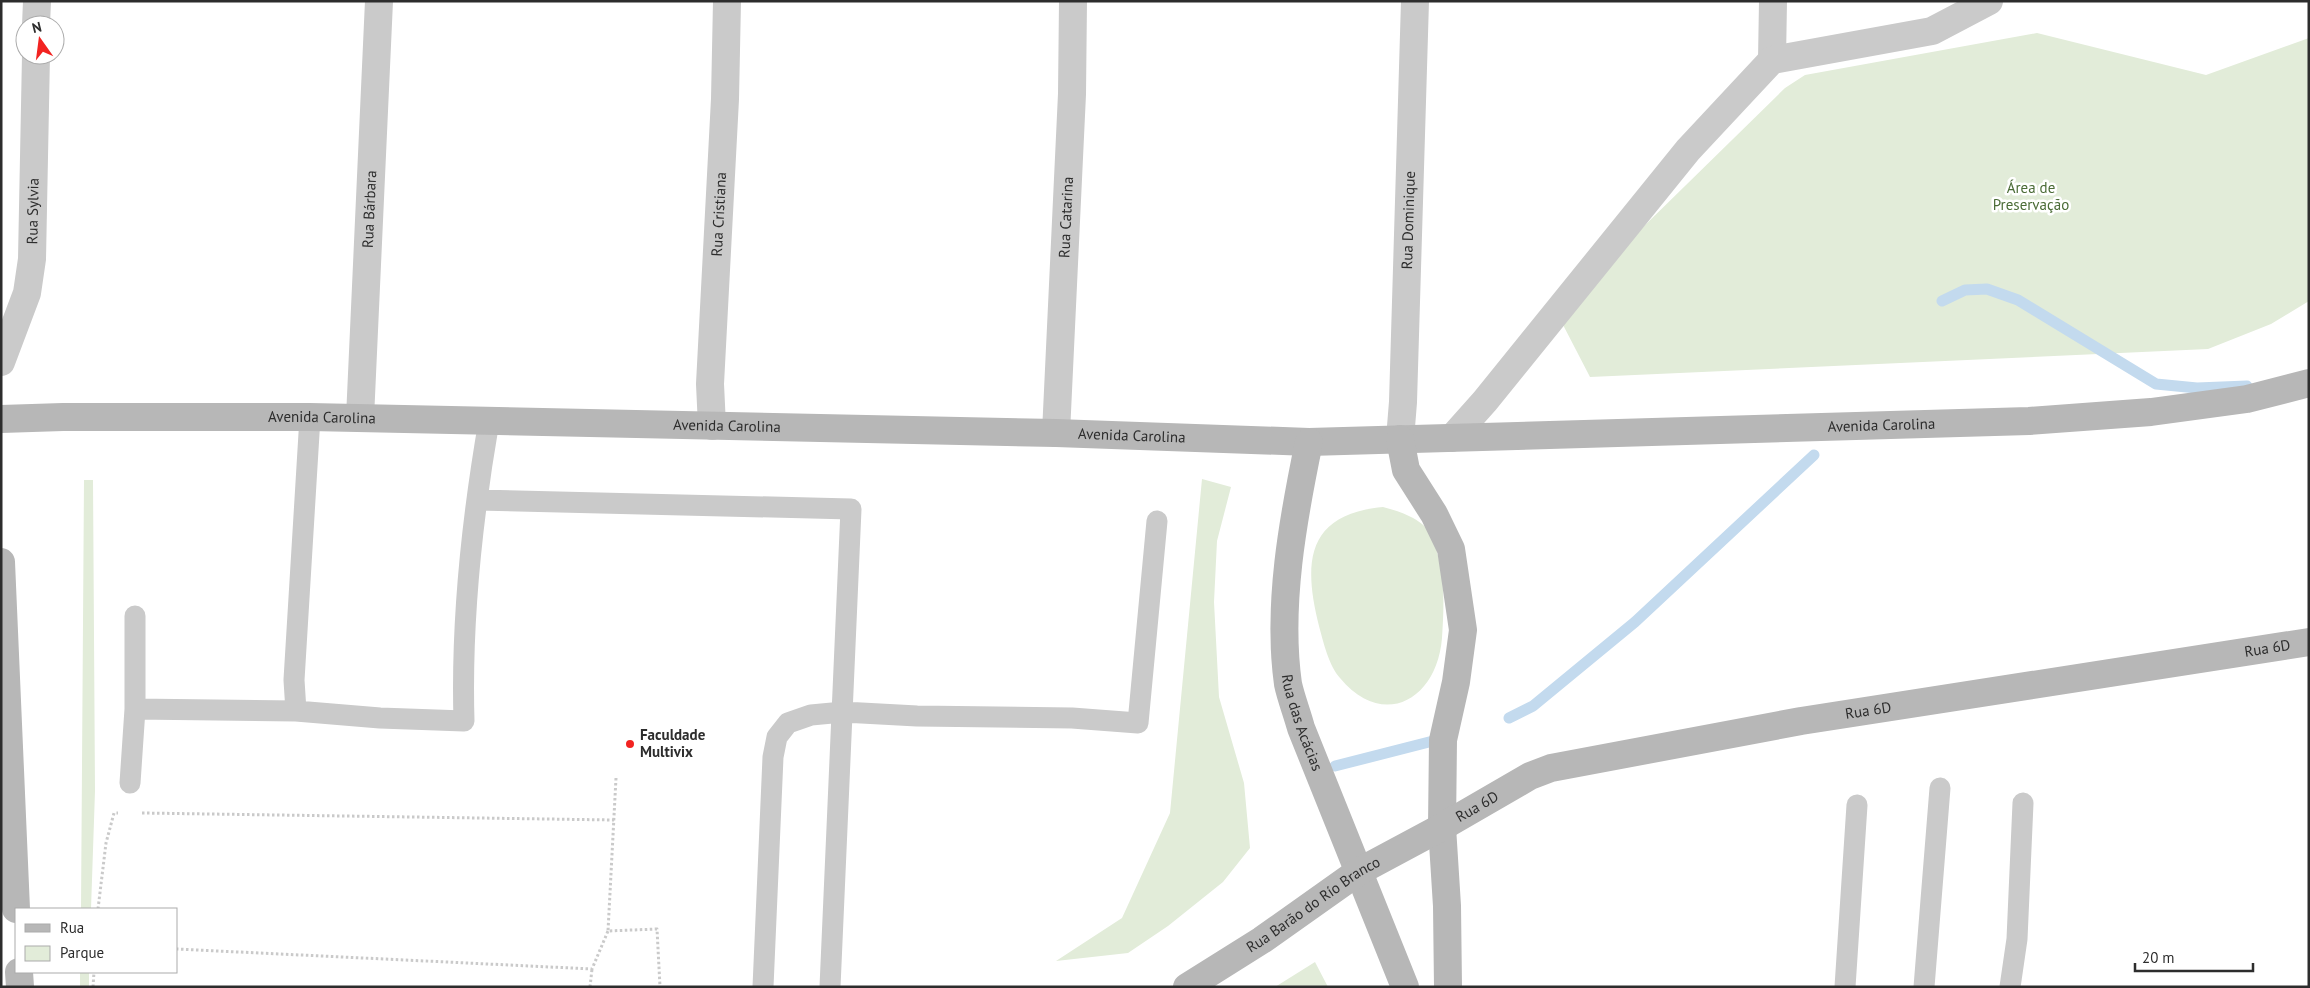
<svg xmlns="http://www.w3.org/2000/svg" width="2310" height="988" font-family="'PT Sans',sans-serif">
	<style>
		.green { fill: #e2ecd9 }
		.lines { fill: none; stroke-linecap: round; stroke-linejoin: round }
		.stream { stroke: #c3daee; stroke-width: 11 }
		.path { stroke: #cacaca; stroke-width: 3; stroke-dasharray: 2.5 2.5; stroke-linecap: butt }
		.lane { stroke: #cacaca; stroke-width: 21 }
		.street { stroke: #cacaca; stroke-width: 28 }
		.secondary { stroke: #b7b7b7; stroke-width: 28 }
		.poi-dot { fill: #f22321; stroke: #fff; stroke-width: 2 }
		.labels { text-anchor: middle; stroke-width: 5; stroke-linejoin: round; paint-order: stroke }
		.park-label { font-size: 15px; fill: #4b6c37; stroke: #fff }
		.street-label { font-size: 15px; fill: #2d2d2d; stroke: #fff }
		.poi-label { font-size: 15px; font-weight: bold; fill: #2d2d2d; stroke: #fff; text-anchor: start }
	</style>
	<rect width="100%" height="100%" fill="#fff"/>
	<path class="green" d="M 2037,33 L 2206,75 L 2309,38 L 2309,301 L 2271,324 L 2208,349 L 1590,377 L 1561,321 L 1639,231 L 1785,88 L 1805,75 Z
		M 1202,479 L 1231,487 L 1217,541 L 1214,602 L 1219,697 L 1244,783 L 1250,848 L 1223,882 L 1168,926 L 1128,953 L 1056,961 L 1122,918 L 1170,813 Z
		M 84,480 L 93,480 L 95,791 L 91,909 L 81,909 Z
		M 1383,507 C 1402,512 1423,519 1433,537 C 1436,541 1436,547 1437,552 C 1445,582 1444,607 1442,638 C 1437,700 1383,730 1340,678 C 1329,666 1323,641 1319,626 C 1303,563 1306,514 1383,507 Z
		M 1315,962 L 1328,987 L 1275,987 Z
		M 80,972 L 89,972 L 89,987 L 80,987 Z"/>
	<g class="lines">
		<path class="stream" d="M 1942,301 L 1965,290 L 1987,289 L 2018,300 L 2156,384 L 2197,388 L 2247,386
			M 1509,718 L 1533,706 L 1635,622 L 1814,455
			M 1335,766 L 1433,741"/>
		<path class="path" d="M 616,778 L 608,931 L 657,929 L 660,987
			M 142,813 L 614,820
			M 98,909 L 106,843 L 114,813 L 118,813
			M 176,949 L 592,969 L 608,931
			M 93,987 L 94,972
			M 590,987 L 592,969"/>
		<path class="lane" d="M 310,417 L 294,680 L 296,711 L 380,718 L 464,721 C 461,621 472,519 489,421
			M 477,500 L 851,509 L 830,987
			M 135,709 L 296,711
			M 130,783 L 135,709 L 135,616
			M 763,987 L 773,757 L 777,737 L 788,723 L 811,715 L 843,712 L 917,716 L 1072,718 L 1138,723 L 1157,521
			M 1845,987 L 1857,805
			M 1924,987 L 1940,788
			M 2010,987 L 2017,939 L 2023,803"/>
		<g class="street">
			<path d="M 36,25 L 37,1"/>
			<path d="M 1772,60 L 1773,1"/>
			<path id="s1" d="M 1,362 L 27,293 L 32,259 L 36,55"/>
			<path id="s2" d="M 360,418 L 379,1"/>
			<path id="s3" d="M 712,426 L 710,384 L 725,99 L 727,1"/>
			<path id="s4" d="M 1056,433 L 1072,94 L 1073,1"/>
			<path d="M 1452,438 L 1485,401 L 1688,150 L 1772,60 L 1932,31 L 1989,1"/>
			<path id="s5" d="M 1400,439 L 1403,402 L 1415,1"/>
		</g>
		<g class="secondary">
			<path id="s6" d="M 1,419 L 63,417 L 310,417 L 1056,433 L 1309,442 L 2029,421 L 2151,412 L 2247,399 L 2309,383"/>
			<path d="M 1400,439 L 1406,470 L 1434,514 L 1451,549 L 1463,630 L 1456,682 L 1443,740 L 1442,827 L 1447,906 L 1448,987"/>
			<path id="s7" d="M 1309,442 C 1293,519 1277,606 1288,684 C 1291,698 1297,713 1301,728 L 1405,987"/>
			<path d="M 1,562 L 16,909"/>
			<path d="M 19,972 L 20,987"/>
			<path id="s8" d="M 1187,987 L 1262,940 L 1358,872 L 1442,827 L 1530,776 L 1551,768 L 1801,721 L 2309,642"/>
		</g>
	</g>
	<circle class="poi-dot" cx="630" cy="744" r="5"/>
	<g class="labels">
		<g class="park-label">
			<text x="2031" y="193">Área de<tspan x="2031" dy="17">Preservação</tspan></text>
		</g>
		<g class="street-label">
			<text dy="5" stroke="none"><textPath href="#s2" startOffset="209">Rua Bárbara</textPath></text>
			<text dy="5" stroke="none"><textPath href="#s1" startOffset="156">Rua Sylvia</textPath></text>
			<text dy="5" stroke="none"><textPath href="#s3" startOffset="212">Rua Cristiana</textPath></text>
			<text dy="5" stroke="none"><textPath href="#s4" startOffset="216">Rua Catarina</textPath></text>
			<text dy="5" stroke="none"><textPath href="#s5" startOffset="219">Rua Dominique</textPath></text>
			<text dy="5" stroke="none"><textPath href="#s6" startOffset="321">Avenida Carolina</textPath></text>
			<text dy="5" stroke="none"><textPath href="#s6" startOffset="726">Avenida Carolina</textPath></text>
			<text dy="5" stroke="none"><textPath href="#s6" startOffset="1881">Avenida Carolina</textPath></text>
			<text dy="5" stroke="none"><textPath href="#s6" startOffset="1131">Avenida Carolina</textPath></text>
			<text dy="5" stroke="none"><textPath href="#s8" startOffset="1152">Rua 6D</textPath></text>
			<text dy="5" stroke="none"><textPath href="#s8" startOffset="748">Rua 6D</textPath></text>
			<text dy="5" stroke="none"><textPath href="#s7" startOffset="285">Rua das Acácias</textPath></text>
			<text dy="5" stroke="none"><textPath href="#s8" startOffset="342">Rua 6D</textPath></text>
			<text dy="5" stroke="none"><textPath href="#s8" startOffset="151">Rua Barão do Río Branco</textPath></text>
		</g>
		<g class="poi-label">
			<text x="640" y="740">Faculdade<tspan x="640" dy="17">Multivix</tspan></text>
		</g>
	</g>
	<rect width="2310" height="988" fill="none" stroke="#2d2d2d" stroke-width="5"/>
	<rect x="15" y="908" width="162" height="65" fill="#ffffff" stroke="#ababab"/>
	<rect x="25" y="924" width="25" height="8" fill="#b7b7b7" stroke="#ababab"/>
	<text x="60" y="933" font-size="15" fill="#2d2d2d">Rua</text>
	<rect x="25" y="946" width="25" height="15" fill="#e2ecd9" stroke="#ababab"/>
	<text x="60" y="958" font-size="15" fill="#2d2d2d">Parque</text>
	<g transform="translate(40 40) rotate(346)"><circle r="24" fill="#ffffff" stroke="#ababab"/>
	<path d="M0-4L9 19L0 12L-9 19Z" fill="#f22321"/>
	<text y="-8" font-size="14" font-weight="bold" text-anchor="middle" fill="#2d2d2d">N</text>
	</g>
	<path d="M2135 963v8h118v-8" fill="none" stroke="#2d2d2d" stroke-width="2.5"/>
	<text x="2142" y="963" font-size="15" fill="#2d2d2d" stroke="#ffffff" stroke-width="4" paint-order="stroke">20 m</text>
</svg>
